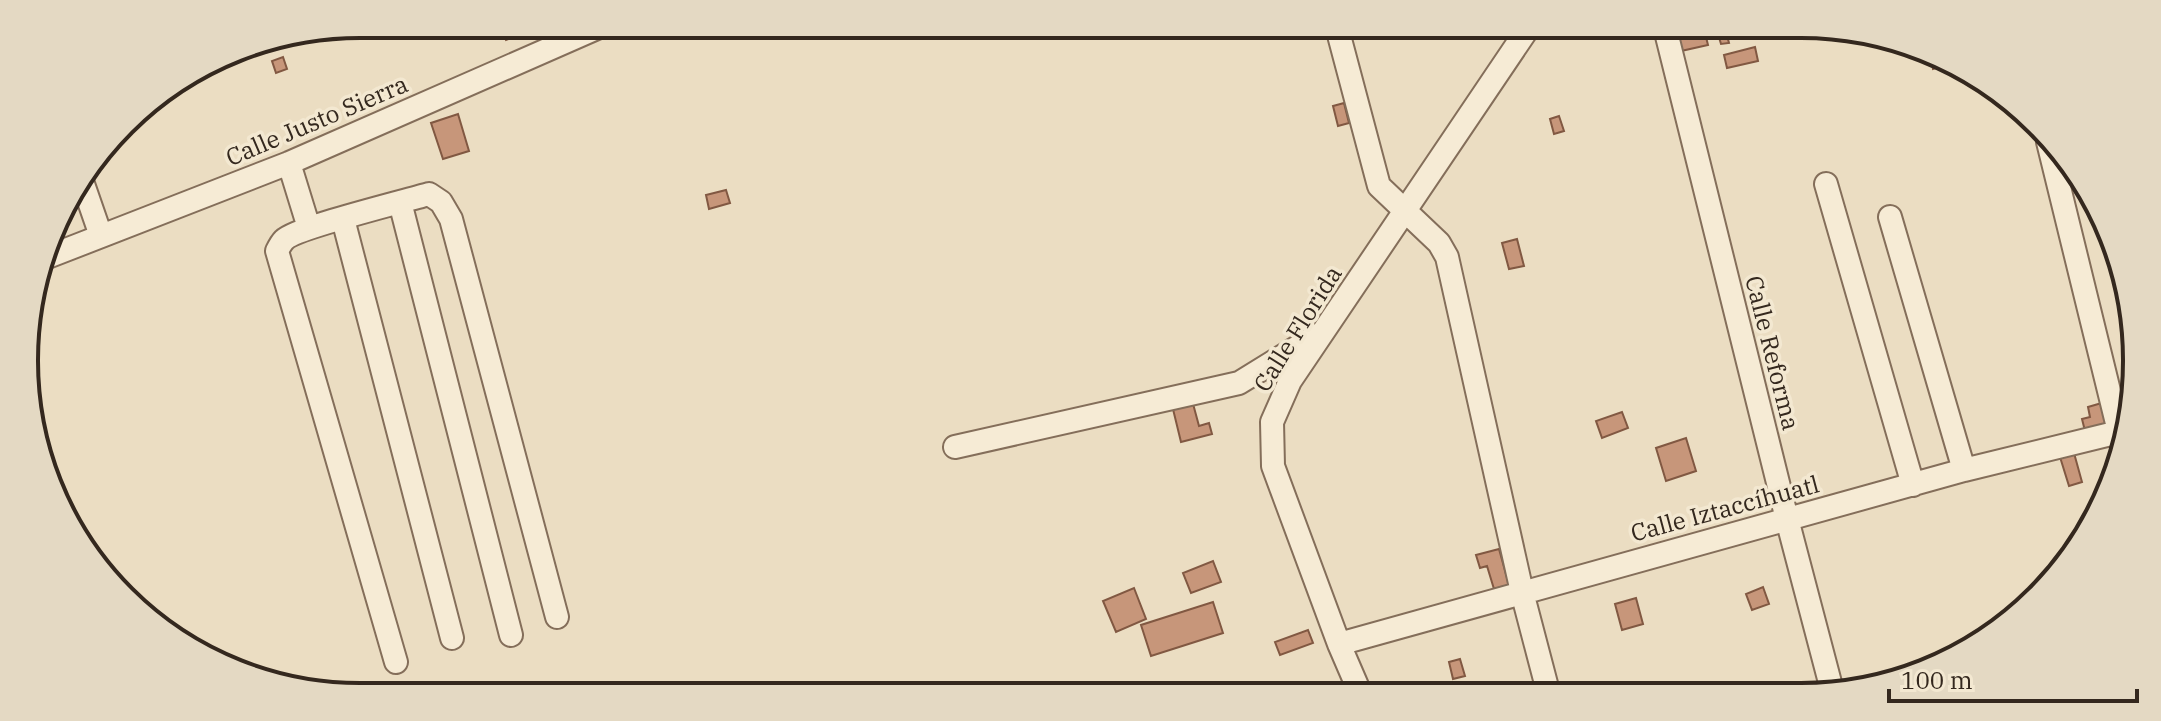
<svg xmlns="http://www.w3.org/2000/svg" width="2161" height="721" font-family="'IBM Plex Serif',serif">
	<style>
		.building { fill: #c7967a; stroke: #815842; stroke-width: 2 }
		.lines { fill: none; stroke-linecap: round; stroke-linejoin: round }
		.minor-casing { stroke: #846e5a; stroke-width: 26 }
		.minor { stroke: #f6ebd5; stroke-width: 22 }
		.labels { text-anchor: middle; stroke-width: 7; stroke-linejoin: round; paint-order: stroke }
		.street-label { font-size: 24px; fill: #34281e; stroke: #f3e8d1 }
		.rim { fill: none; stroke: #34281e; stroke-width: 4 }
	</style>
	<rect width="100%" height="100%" fill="#ebddc2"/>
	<path class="building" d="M 500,24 L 545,24 L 506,40 Z
		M 1726,32 L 1729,43 L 1721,44 L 1718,34 Z
		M 1705,33 L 1708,45 L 1681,51 L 1678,39 Z
		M 1755,47 L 1758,61 L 1727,68 L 1724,55 Z
		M 283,57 L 287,69 L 276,73 L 272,61 Z
		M 1931,57 L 1948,65 L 1933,69 Z
		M 1344,103 L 1349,123 L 1338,126 L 1333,106 Z
		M 458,114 L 469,151 L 443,159 L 431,123 Z
		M 1559,116 L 1564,131 L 1554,134 L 1550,119 Z
		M 726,190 L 730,203 L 709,209 L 706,195 Z
		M 1517,239 L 1524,266 L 1509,269 L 1502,243 Z
		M 1192,400 L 1199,426 L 1209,423 L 1212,434 L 1181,442 L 1172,405 Z
		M 2105,402 L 2110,424 L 2085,431 L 2082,419 L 2090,417 L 2088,407 Z
		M 1622,412 L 1628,428 L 1602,438 L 1596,421 Z
		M 1686,438 L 1696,471 L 1666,481 L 1656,448 Z
		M 2074,453 L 2082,482 L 2069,486 L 2060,457 Z
		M 1499,549 L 1509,585 L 1494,589 L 1487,566 L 1480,568 L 1476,555 Z
		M 1213,561 L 1221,582 L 1191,593 L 1183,573 Z
		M 1763,587 L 1769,604 L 1752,610 L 1746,594 Z
		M 1134,588 L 1146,619 L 1116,632 L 1103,601 Z
		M 1636,598 L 1643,624 L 1622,630 L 1615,604 Z
		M 1213,602 L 1223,633 L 1151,656 L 1141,625 Z
		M 1308,630 L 1313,643 L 1280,655 L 1275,642 Z
		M 1460,659 L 1465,676 L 1453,679 L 1449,662 Z"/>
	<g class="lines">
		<g class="minor-casing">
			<path id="minor" d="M 1336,24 L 1379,186 L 1439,243 L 1447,257 L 1522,592 L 1549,695
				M 1664,24 L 1787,519 L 1833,694
				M 2048,142 L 2124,452
				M 289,163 L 309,228
				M 82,181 L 101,236
				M 1826,184 L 1913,485
				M 400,202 L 511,635
				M 1890,217 L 1964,470
				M 343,219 L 452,638
				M 45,258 L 289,163 L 606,24
				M 955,447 L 1239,383 L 1317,335
				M 1339,644 L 1964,470 L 2127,430
				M 396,662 L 277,251 C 279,247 281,243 284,240 C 295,228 405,201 429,194 L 441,202 L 451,219 L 557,617
				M 1361,695 L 1339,644 L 1273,466 L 1272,422 L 1290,381 L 1531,24"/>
		</g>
		<use href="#minor" class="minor"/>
	</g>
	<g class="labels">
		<g class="street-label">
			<text transform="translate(317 121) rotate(-23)" y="8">Calle Justo Sierra</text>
			<text transform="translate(1298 329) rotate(-58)" y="8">Calle Florida</text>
			<text transform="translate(1772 353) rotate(76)" y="8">Calle Reforma</text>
			<text transform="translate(1725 509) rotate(-15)" y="8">Calle Iztaccíhuatl</text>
		</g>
	</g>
	<path d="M0 0H2161V721H0ZM360 38H1801A322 322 0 0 1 2123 360V361A322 322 0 0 1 1801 683H360A322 322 0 0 1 38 361V360A322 322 0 0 1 360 38Z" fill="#e4d9c3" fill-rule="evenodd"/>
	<path class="rim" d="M360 38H1801A322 322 0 0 1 2123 360V361A322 322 0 0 1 1801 683H360A322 322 0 0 1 38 361V360A322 322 0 0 1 360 38Z"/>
	<path d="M1889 689v12h248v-12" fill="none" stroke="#34281e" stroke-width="4"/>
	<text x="1901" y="689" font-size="24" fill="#34281e" stroke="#f3e8d1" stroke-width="6" paint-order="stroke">100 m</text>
</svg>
